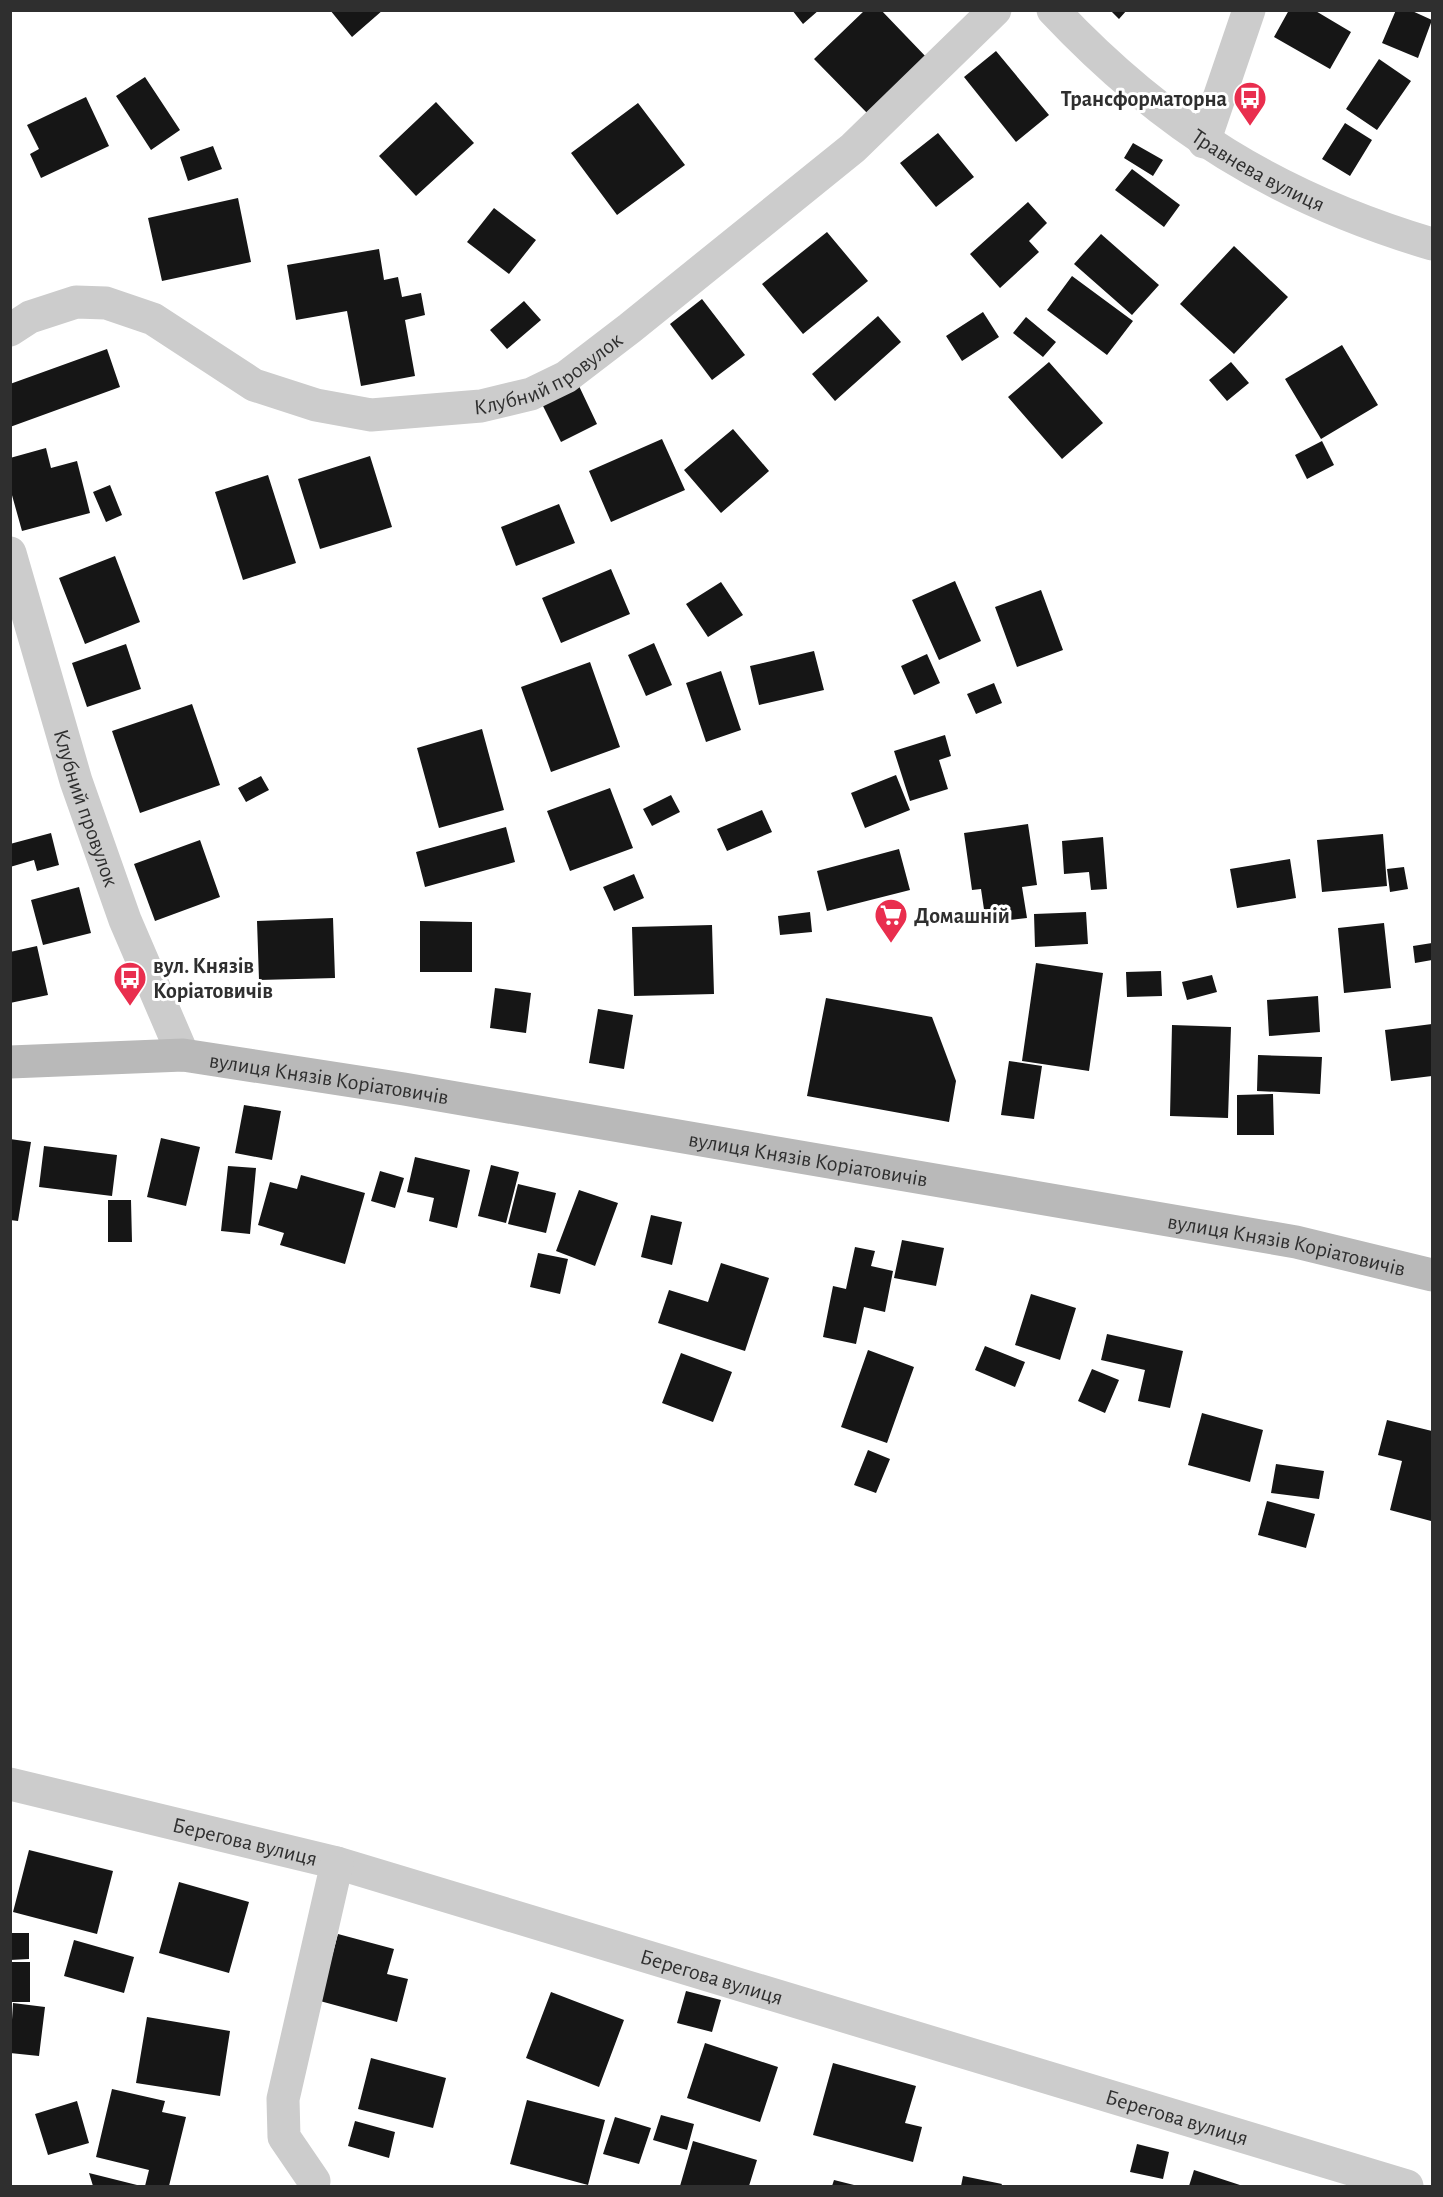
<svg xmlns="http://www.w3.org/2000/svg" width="1443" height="2197" font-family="'Alegreya Sans',sans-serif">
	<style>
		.building { fill: #161616 }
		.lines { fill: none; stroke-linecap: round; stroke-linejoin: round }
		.street { stroke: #ccc; stroke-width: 33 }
		.secondary { stroke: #b9b9b9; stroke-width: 33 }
		.labels { text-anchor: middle; stroke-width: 6; stroke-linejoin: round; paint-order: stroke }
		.poi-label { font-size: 22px; font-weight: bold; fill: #2f2f2f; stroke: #fff; text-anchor: start }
		.street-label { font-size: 22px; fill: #2f2f2f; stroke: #fff }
	</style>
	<rect width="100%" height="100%" fill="#fff"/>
	<path class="building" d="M 330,10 L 383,10 L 352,37 Z
		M 792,10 L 819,10 L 803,24 Z
		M 865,10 L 881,10 L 929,60 L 870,116 L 814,59 Z
		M 1110,10 L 1127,10 L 1119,19 Z
		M 1289,10 L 1314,10 L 1351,32 L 1330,69 L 1274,37 Z
		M 1396,10 L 1410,10 L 1432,20 L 1418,58 L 1382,43 Z
		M 996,51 L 1049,115 L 1016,142 L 964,77 Z
		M 1379,59 L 1411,81 L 1377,130 L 1346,109 Z
		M 145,77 L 180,130 L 151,150 L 116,96 Z
		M 86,97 L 109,146 L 41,178 L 30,154 L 39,149 L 27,125 Z
		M 436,102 L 474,143 L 416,196 L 379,156 Z
		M 638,103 L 685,165 L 617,215 L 571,153 Z
		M 1345,123 L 1372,140 L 1350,176 L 1322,159 Z
		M 938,133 L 974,177 L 936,207 L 900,163 Z
		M 1133,143 L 1163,160 L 1153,176 L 1124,158 Z
		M 213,146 L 222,169 L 188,181 L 180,157 Z
		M 1132,169 L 1180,205 L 1164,227 L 1115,190 Z
		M 238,198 L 251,262 L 162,281 L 148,218 Z
		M 1028,202 L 1047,223 L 1029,241 L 1039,252 L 1000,288 L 970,254 Z
		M 494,208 L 536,240 L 509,274 L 467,242 Z
		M 827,232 L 868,281 L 803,334 L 762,284 Z
		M 1101,234 L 1159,285 L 1132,315 L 1074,264 Z
		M 1234,246 L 1288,297 L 1234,354 L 1180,304 Z
		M 379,249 L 384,280 L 398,277 L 402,297 L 421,293 L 425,315 L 405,320 L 415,376 L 361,386 L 347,311 L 296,320 L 287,265 Z
		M 1072,276 L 1133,321 L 1107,355 L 1047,310 Z
		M 702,299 L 745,355 L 712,380 L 670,324 Z
		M 524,301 L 541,320 L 507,349 L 490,330 Z
		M 983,312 L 999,337 L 962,361 L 946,336 Z
		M 878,316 L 901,342 L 835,401 L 812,374 Z
		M 1026,317 L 1056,342 L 1043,357 L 1013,333 Z
		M 1342,345 L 1378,405 L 1321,439 L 1285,379 Z
		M 107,349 L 120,387 L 10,427 L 10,384 Z
		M 1049,362 L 1103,423 L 1062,459 L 1008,397 Z
		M 1231,362 L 1249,383 L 1227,401 L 1209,380 Z
		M 579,386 L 597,424 L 561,442 L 542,404 Z
		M 733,429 L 769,471 L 721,513 L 684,470 Z
		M 662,439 L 685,490 L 611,522 L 589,471 Z
		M 1322,441 L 1334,465 L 1307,479 L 1295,455 Z
		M 46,448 L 51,468 L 77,461 L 90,513 L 22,531 L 10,488 L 10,458 Z
		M 370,456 L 392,527 L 320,549 L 298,479 Z
		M 268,475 L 296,563 L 243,580 L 215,492 Z
		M 110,485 L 122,515 L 106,522 L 93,492 Z
		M 559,504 L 575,543 L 516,566 L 501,527 Z
		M 115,556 L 140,622 L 85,644 L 59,578 Z
		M 611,569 L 630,614 L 561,643 L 542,598 Z
		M 955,581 L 981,641 L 939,660 L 912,600 Z
		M 721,582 L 743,615 L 708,637 L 686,604 Z
		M 1041,590 L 1063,650 L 1017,667 L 995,607 Z
		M 654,643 L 672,685 L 646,696 L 628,655 Z
		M 126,644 L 141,689 L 87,707 L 72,663 Z
		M 814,651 L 824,690 L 759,705 L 750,666 Z
		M 927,654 L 940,683 L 914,695 L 901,666 Z
		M 590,662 L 620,747 L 551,772 L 521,687 Z
		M 721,671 L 741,730 L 706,742 L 686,683 Z
		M 994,683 L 1002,703 L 976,714 L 967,694 Z
		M 192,704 L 220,785 L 140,813 L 112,731 Z
		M 482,729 L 504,810 L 439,828 L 417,748 Z
		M 945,735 L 951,756 L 939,760 L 948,789 L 910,801 L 894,751 Z
		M 896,775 L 910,810 L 865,828 L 851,793 Z
		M 261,776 L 269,790 L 246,802 L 238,788 Z
		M 610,788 L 633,848 L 570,871 L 547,811 Z
		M 671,795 L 680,812 L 652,826 L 643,809 Z
		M 762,810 L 772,832 L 727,851 L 717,829 Z
		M 1028,824 L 1037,885 L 1022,887 L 1027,918 L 986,923 L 981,889 L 972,890 L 964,833 Z
		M 506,827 L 515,862 L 425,887 L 416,852 Z
		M 51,833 L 59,865 L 37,871 L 34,860 L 10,867 L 10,844 Z
		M 1383,834 L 1387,886 L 1322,892 L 1317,840 Z
		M 1103,837 L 1107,889 L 1091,890 L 1089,872 L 1064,874 L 1062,841 Z
		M 200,840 L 220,897 L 155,921 L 134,864 Z
		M 899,849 L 910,890 L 827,911 L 817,871 Z
		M 1290,859 L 1296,898 L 1237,908 L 1230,869 Z
		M 1404,867 L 1408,889 L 1390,892 L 1387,869 Z
		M 634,874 L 644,898 L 614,911 L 603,887 Z
		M 79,887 L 91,933 L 43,945 L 31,900 Z
		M 810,912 L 812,932 L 780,935 L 778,916 Z
		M 1086,912 L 1088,944 L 1035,947 L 1034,914 Z
		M 333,918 L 335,978 L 259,980 L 257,921 Z
		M 420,921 L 472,922 L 472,972 L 420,972 Z
		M 1384,923 L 1391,988 L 1344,993 L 1338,928 Z
		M 712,925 L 714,994 L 634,996 L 632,927 Z
		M 1432,943 L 1432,960 L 1415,963 L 1413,946 Z
		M 37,946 L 48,995 L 10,1003 L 10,952 Z
		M 1036,963 L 1103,973 L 1089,1071 L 1022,1061 Z
		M 1161,971 L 1162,996 L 1127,997 L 1126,972 Z
		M 1212,975 L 1217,992 L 1187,1000 L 1182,982 Z
		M 495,988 L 531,993 L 526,1033 L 490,1028 Z
		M 1318,996 L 1320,1032 L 1269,1036 L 1267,1000 Z
		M 826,998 L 932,1017 L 956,1081 L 949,1122 L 807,1096 Z
		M 598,1009 L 633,1015 L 624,1069 L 589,1063 Z
		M 1432,1024 L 1432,1076 L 1391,1081 L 1385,1030 Z
		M 1172,1025 L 1231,1027 L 1228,1118 L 1170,1116 Z
		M 1258,1055 L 1322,1057 L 1320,1094 L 1257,1091 Z
		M 1009,1061 L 1042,1066 L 1034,1119 L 1001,1115 Z
		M 1273,1094 L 1274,1135 L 1237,1135 L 1237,1095 Z
		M 244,1105 L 281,1111 L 272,1160 L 235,1153 Z
		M 161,1138 L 200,1147 L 186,1206 L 147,1197 Z
		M 10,1139 L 31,1142 L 18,1221 L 10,1220 Z
		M 44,1146 L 117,1155 L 112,1196 L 39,1187 Z
		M 415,1157 L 470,1170 L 457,1228 L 429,1221 L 434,1198 L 407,1192 Z
		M 491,1165 L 519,1172 L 506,1223 L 478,1216 Z
		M 228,1166 L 256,1168 L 250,1234 L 221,1231 Z
		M 380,1171 L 404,1178 L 395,1208 L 371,1201 Z
		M 301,1175 L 365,1193 L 345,1264 L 280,1245 L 284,1233 L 258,1225 L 270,1182 L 297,1189 Z
		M 518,1184 L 556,1193 L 546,1233 L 508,1224 Z
		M 579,1190 L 618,1203 L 595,1266 L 556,1251 Z
		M 108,1200 L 131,1200 L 132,1242 L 108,1242 Z
		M 651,1215 L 682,1222 L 672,1265 L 641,1257 Z
		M 902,1240 L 944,1248 L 936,1286 L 894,1278 Z
		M 855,1247 L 875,1251 L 871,1266 L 893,1271 L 885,1312 L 864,1307 L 856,1344 L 823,1337 L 833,1286 L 846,1289 Z
		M 538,1253 L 568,1259 L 560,1294 L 530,1287 Z
		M 721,1263 L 769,1278 L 745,1351 L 658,1323 L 669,1290 L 708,1302 Z
		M 1031,1294 L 1076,1308 L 1060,1360 L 1015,1345 Z
		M 1107,1334 L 1183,1351 L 1170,1408 L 1138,1401 L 1145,1370 L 1101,1360 Z
		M 985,1346 L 1025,1362 L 1015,1387 L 975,1370 Z
		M 868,1350 L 914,1367 L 887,1443 L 841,1427 Z
		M 681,1353 L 732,1372 L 713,1422 L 662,1403 Z
		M 1092,1369 L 1119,1380 L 1105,1413 L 1078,1401 Z
		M 1202,1413 L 1263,1430 L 1250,1482 L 1188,1465 Z
		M 1387,1420 L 1432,1431 L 1431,1521 L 1390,1510 L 1402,1461 L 1378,1455 Z
		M 868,1450 L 890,1459 L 876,1493 L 854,1485 Z
		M 1276,1464 L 1324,1471 L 1319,1499 L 1271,1493 Z
		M 1267,1501 L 1315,1514 L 1306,1548 L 1258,1535 Z
		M 29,1850 L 113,1871 L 97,1934 L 13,1912 Z
		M 179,1882 L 249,1902 L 229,1973 L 159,1953 Z
		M 10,1933 L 29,1933 L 29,1959 L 10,1960 Z
		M 338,1934 L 394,1949 L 387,1974 L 408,1979 L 397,2022 L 320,2001 Z
		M 74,1940 L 134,1957 L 124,1993 L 64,1976 Z
		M 10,1962 L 30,1962 L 30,2002 L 10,2002 Z
		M 686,1991 L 721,2000 L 712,2032 L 677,2023 Z
		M 551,1992 L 624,2020 L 599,2087 L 526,2058 Z
		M 13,2003 L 45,2007 L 39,2056 L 10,2053 Z
		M 147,2017 L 230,2031 L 220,2096 L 136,2083 Z
		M 705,2043 L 778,2067 L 760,2122 L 687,2098 Z
		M 371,2058 L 446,2078 L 433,2128 L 358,2109 Z
		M 833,2063 L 916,2086 L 905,2123 L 922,2127 L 913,2162 L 813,2135 Z
		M 112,2089 L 165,2101 L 162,2112 L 186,2117 L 169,2186 L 145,2186 L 149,2170 L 96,2157 Z
		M 527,2100 L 605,2120 L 588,2185 L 510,2164 Z
		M 77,2101 L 89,2143 L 48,2155 L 35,2114 Z
		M 661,2115 L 694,2124 L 687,2150 L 653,2140 Z
		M 615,2117 L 651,2128 L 639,2164 L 603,2154 Z
		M 355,2121 L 395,2132 L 389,2158 L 348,2146 Z
		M 693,2141 L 757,2160 L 749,2186 L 680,2186 Z
		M 1137,2144 L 1169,2152 L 1163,2179 L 1130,2172 Z
		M 1194,2170 L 1243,2186 L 1189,2186 Z
		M 89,2173 L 141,2186 L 93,2186 Z
		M 963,2176 L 1002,2184 L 1001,2186 L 961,2186 Z
		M 834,2180 L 858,2186 L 832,2186 Z"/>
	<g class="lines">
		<g class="street">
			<path id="s1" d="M 1053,10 C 1164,128 1278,198 1432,244"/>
			<path d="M 1204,142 L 1249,10"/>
			<path id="s2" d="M 10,330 L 30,317 L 76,302 L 106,303 L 153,319 L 254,385 L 316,405 L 371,415 L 481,406 L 531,394 L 566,377 L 630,328 L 853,148 L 995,10"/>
			<path id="s3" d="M 10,553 L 76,781 L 125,920 L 183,1055"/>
			<path id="s4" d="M 10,1784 L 337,1863 L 1407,2186"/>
			<path d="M 314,2181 L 284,2137 L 283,2099 L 337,1863"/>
		</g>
		<path class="secondary" id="s5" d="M 10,1062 L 183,1055 L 404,1089 L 1296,1242 L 1432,1275"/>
	</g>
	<defs>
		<g id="bus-pin" transform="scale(1.725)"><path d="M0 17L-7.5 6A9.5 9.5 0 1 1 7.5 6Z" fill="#e92e4e" stroke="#fff"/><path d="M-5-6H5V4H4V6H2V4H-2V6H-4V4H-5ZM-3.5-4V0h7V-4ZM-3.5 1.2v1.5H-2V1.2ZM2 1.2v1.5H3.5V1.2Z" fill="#fff"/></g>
		<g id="supermarket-pin" transform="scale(1.725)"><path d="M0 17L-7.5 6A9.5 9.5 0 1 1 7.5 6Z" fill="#e92e4e" stroke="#fff"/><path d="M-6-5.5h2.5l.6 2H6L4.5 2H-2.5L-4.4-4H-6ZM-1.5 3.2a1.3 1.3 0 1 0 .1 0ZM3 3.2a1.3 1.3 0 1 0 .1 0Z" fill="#fff"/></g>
	</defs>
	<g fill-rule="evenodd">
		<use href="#bus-pin" x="1250" y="98"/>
		<use href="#supermarket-pin" x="891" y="915"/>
		<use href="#bus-pin" x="130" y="978"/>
	</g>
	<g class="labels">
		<g class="poi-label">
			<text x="1227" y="106" text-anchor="end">Трансформаторна</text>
			<text x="914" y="923">Домашній</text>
			<text x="153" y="973">вул. Князів<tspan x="153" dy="25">Коріатовичів</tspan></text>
		</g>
		<g class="street-label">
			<text dy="8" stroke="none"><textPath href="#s1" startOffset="262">Травнева вулиця</textPath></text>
			<text dy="8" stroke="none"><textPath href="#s2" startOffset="579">Клубний провулок</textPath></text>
			<text dy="8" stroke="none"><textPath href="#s3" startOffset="266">Клубний провулок</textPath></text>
			<text dy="8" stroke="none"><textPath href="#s5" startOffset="321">вулиця Князів Коріатовичів</textPath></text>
			<text dy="8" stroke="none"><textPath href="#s5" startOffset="807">вулиця Князів Коріатовичів</textPath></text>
			<text dy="8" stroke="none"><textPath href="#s5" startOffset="1293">вулиця Князів Коріатовичів</textPath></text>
			<text dy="8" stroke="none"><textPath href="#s4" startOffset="242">Берегова вулиця</textPath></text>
			<text dy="8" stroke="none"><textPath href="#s4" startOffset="728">Берегова вулиця</textPath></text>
			<text dy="8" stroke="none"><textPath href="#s4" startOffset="1214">Берегова вулиця</textPath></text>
		</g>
	</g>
	<rect width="1443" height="2197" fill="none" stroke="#2f2f2f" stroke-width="24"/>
</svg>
